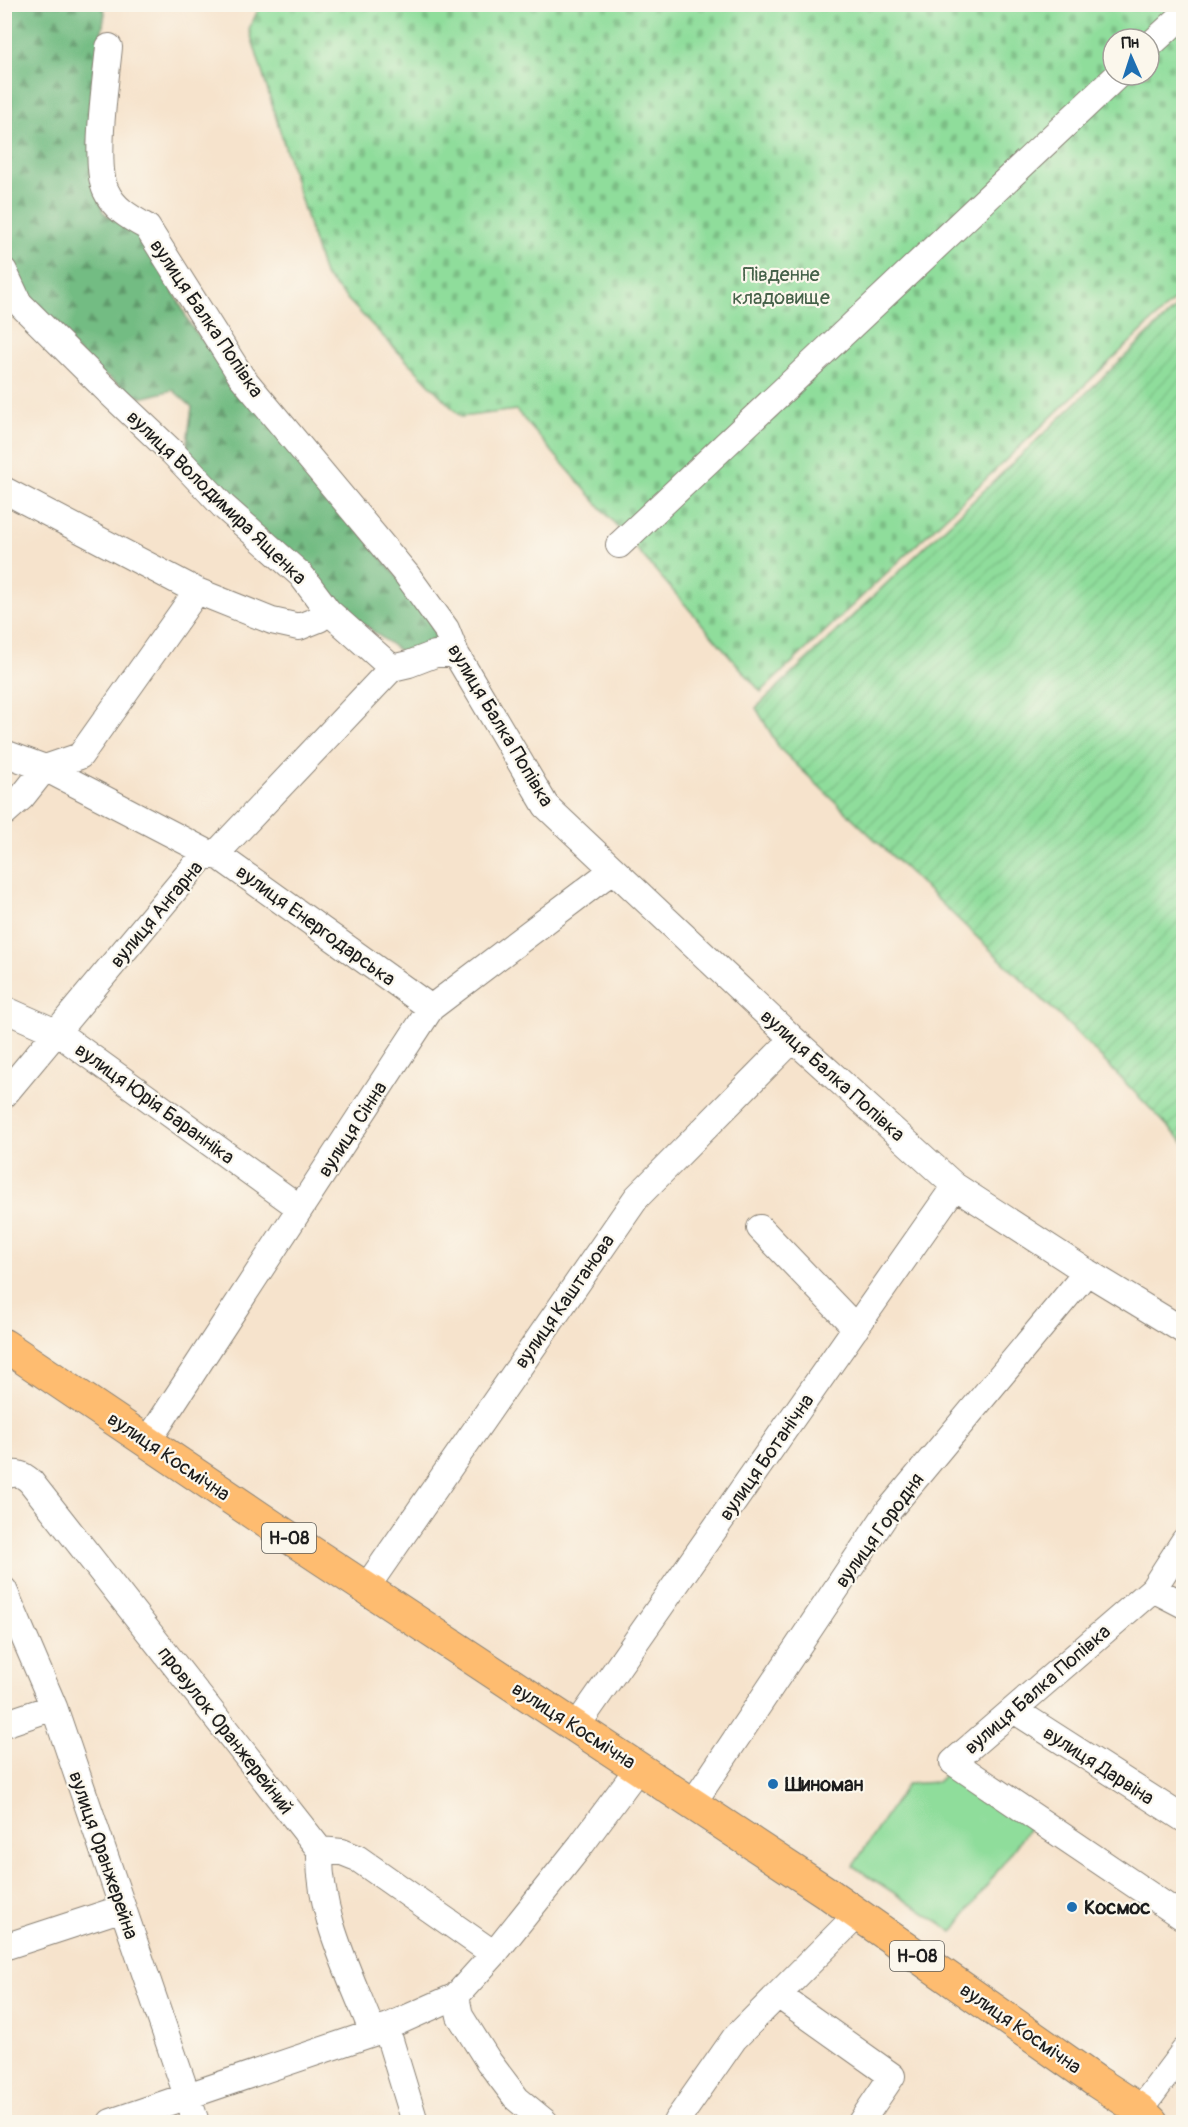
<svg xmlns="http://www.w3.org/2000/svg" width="1188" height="2127" font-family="Pangolin,sans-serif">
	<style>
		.green { fill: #8fdd9b; stroke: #567c5c; stroke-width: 1.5 }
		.forest { fill: url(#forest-firs); stroke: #486c50; stroke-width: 1.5 }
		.cemetery { fill: url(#cemetery-stones); stroke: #567c5c; stroke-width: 1.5; fill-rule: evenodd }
		.garden { fill: url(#garden-furrows); stroke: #567c5c; stroke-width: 1.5 }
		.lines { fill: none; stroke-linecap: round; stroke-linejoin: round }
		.minor-casing { stroke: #898074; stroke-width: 28 }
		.major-casing { stroke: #898074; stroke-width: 34 }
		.minor { stroke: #fff; stroke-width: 26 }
		.major { stroke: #febc70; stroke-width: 32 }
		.poi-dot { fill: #1f6fb2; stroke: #fbf7ec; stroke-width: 2 }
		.labels { text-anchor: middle; stroke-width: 4.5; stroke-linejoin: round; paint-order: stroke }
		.shield { fill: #fbf7ec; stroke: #5f5e5a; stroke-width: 1.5 }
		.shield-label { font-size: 18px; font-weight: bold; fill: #1c1c1c }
		.park-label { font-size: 20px; fill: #446048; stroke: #fbf7ec }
		.street-label { font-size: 20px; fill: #1c1c1c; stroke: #fbf7ec }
		.poi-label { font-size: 20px; font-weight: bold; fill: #1c1c1c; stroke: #fbf7ec; text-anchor: start }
	</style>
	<defs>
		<pattern id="forest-firs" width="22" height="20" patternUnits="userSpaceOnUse" patternTransform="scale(1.5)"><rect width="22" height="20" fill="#73bc83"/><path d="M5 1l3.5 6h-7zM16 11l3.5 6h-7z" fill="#5e986a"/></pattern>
		<pattern id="cemetery-stones" width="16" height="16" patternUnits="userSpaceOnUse" patternTransform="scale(1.5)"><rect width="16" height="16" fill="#8fdd9b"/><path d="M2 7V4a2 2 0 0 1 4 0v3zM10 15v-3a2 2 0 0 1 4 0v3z" fill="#7bbd85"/></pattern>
		<pattern id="garden-furrows" width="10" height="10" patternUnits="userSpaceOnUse" patternTransform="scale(1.5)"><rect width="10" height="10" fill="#8fdd9b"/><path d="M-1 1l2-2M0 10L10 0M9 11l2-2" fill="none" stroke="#7bbd85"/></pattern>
	</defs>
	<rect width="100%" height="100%" fill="#fbf7ec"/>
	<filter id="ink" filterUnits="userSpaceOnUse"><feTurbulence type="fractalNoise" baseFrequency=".0167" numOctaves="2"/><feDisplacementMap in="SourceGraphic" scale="12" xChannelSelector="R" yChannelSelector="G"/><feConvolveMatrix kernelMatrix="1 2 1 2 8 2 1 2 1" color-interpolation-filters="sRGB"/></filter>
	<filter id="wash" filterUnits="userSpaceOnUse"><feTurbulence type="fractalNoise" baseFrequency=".008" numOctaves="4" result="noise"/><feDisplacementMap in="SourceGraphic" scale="24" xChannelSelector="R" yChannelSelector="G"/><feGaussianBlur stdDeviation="1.35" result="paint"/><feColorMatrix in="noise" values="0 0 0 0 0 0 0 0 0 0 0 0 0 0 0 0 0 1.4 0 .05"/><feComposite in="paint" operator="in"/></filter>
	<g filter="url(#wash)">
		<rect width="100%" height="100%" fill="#f6e3cc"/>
		<path class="green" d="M 952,1768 L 1032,1824 L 953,1932 L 853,1866 L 907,1784 L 937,1782 Z"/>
		<path class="forest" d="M 4,5 L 103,5 L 105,13 L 97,63 L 93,173 L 103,212 L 149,242 L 191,326 L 426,612 L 438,639 L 423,647 L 401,652 L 331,600 L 189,460 L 187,443 L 192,407 L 173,390 L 141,398 L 94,369 L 46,318 L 23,286 L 10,255 L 5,232 L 5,162 L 12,111 L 9,91 L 5,84 Z"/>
		<path class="cemetery" d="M 261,4 L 1183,5 L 1183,292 L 761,692 L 516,410 L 461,417 L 324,275 L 249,29 ZM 1113,39 L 1149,39 L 1149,75 L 1113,75 Z"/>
		<path class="garden" d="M 1183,301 L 1183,1142 L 1069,1025 L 780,749 L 756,708 Z"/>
	</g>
	<g filter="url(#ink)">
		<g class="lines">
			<g class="minor-casing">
				<path id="minor" d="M 1149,46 L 1184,14
					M 109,47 C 106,79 93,166 106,191 C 114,209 131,218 147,227 L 241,376 L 407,575 L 446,629 L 456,654 L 546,806 L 793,1039 L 955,1186 L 1087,1272 L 1184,1331
					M 4,271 L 19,303 L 112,395 L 172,452 L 223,506 L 301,575 L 328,611 L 392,668 L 409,664 L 435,654 L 456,654
					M 4,490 L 197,591 L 272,621 L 299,627 L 319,619 L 328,611
					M 619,545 L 1118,75
					M 4,753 L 45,768 L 214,856 L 220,857 L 431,1008
					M 4,813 L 22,797 L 45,768 L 80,756 L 197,591
					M 4,1009 L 58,1033 L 300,1208
					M 4,1095 L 203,856 L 214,856 L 392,668
					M 760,1228 L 856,1328
					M 148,1441 L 431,1008 L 613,870
					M 4,1476 C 16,1472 22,1473 31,1482 L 320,1850 C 318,1914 350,1974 373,2033
					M 1184,1541 L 1153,1589 L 953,1762 L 1184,1918
					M 366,1588 L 637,1197 L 793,1039
					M 1153,1589 L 1184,1605
					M 4,1590 L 54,1707 L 196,2122
					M 1014,1710 L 1184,1819
					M 4,1724 L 54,1707
					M 576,1727 L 955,1186
					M 693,1803 L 889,1510 L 1087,1272
					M 320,1850 L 342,1852 L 357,1858 L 494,1954
					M 4,1947 L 123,1908
					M 778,1995 L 892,2076 L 861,2122
					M 456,1996 L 460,2016 L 489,2062 L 517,2099 L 545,2122
					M 386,2027 L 415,2122
					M 1140,2110 L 1184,2051
					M 111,2122 L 373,2033 L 456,1996 L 494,1954 L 581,1845 L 639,1767
					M 676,2122 L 734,2039 L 858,1914"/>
			</g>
			<g class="major-casing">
				<path id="major" d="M 4,1345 L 281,1532 L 826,1892 L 1097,2082 L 1140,2110 L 1152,2122"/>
			</g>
			<use href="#minor" class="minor"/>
			<use href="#major" class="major"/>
		</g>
	</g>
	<g class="poi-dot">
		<circle cx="773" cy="1784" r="6"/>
		<circle cx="1072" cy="1907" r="6"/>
	</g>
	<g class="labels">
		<g class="shield">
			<rect x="262" y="1523" width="54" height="30" rx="4.5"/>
			<rect x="890" y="1941" width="54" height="30" rx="4.5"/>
		</g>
		<g class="shield-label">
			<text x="289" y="1544">Н-08</text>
			<text x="917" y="1962">Н-08</text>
		</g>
		<g class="park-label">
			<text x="781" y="281">Південне<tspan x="781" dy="23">кладовище</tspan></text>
		</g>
		<g class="street-label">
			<text transform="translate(207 318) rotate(56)" y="7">вулиця Балка Попівка</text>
			<text transform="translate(217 497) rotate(44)" y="7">вулиця Володимира Ященка</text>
			<text transform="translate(501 725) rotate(59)" y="7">вулиця Балка Попівка</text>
			<text transform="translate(156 914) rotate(-50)" y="7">вулиця Ангарна</text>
			<text transform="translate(316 925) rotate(36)" y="7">вулиця Енергодарська</text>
			<text transform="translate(833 1075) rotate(42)" y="7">вулиця Балка Попівка</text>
			<text transform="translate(155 1103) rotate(36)" y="7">вулиця Юрія Баранніка</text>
			<text transform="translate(352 1129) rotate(-57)" y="7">вулиця Сінна</text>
			<text transform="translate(564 1301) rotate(-55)" y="7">вулиця Каштанова</text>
			<text transform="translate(169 1456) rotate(34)" y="7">вулиця Космічна</text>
			<text transform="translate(766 1457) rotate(-55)" y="7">вулиця Ботанічна</text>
			<text transform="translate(879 1530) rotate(-54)" y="7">вулиця Городня</text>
			<text transform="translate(1037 1689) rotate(-41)" y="7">вулиця Балка Попівка</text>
			<text transform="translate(574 1725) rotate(33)" y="7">вулиця Космічна</text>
			<text transform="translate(226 1730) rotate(52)" y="7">провулок Оранжерейний</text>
			<text transform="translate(1099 1765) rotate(33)" y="7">вулиця Дарвіна</text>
			<text transform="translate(104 1855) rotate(71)" y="7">вулиця Оранжерейна</text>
			<text transform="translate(1021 2028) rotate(35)" y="7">вулиця Космічна</text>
		</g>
		<g class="poi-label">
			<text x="785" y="1791">Шиноман</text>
			<text x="1084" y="1914">Космос</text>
		</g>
	</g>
	<rect width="1188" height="2127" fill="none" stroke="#fbf7ec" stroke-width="24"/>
	<g transform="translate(1131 57) rotate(357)"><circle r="28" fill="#fbf7ec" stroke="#a29f99" stroke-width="1.5"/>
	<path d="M0-4.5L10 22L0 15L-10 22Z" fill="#1f6fb2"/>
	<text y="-9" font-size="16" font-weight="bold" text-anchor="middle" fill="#1c1c1c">Пн</text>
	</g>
</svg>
